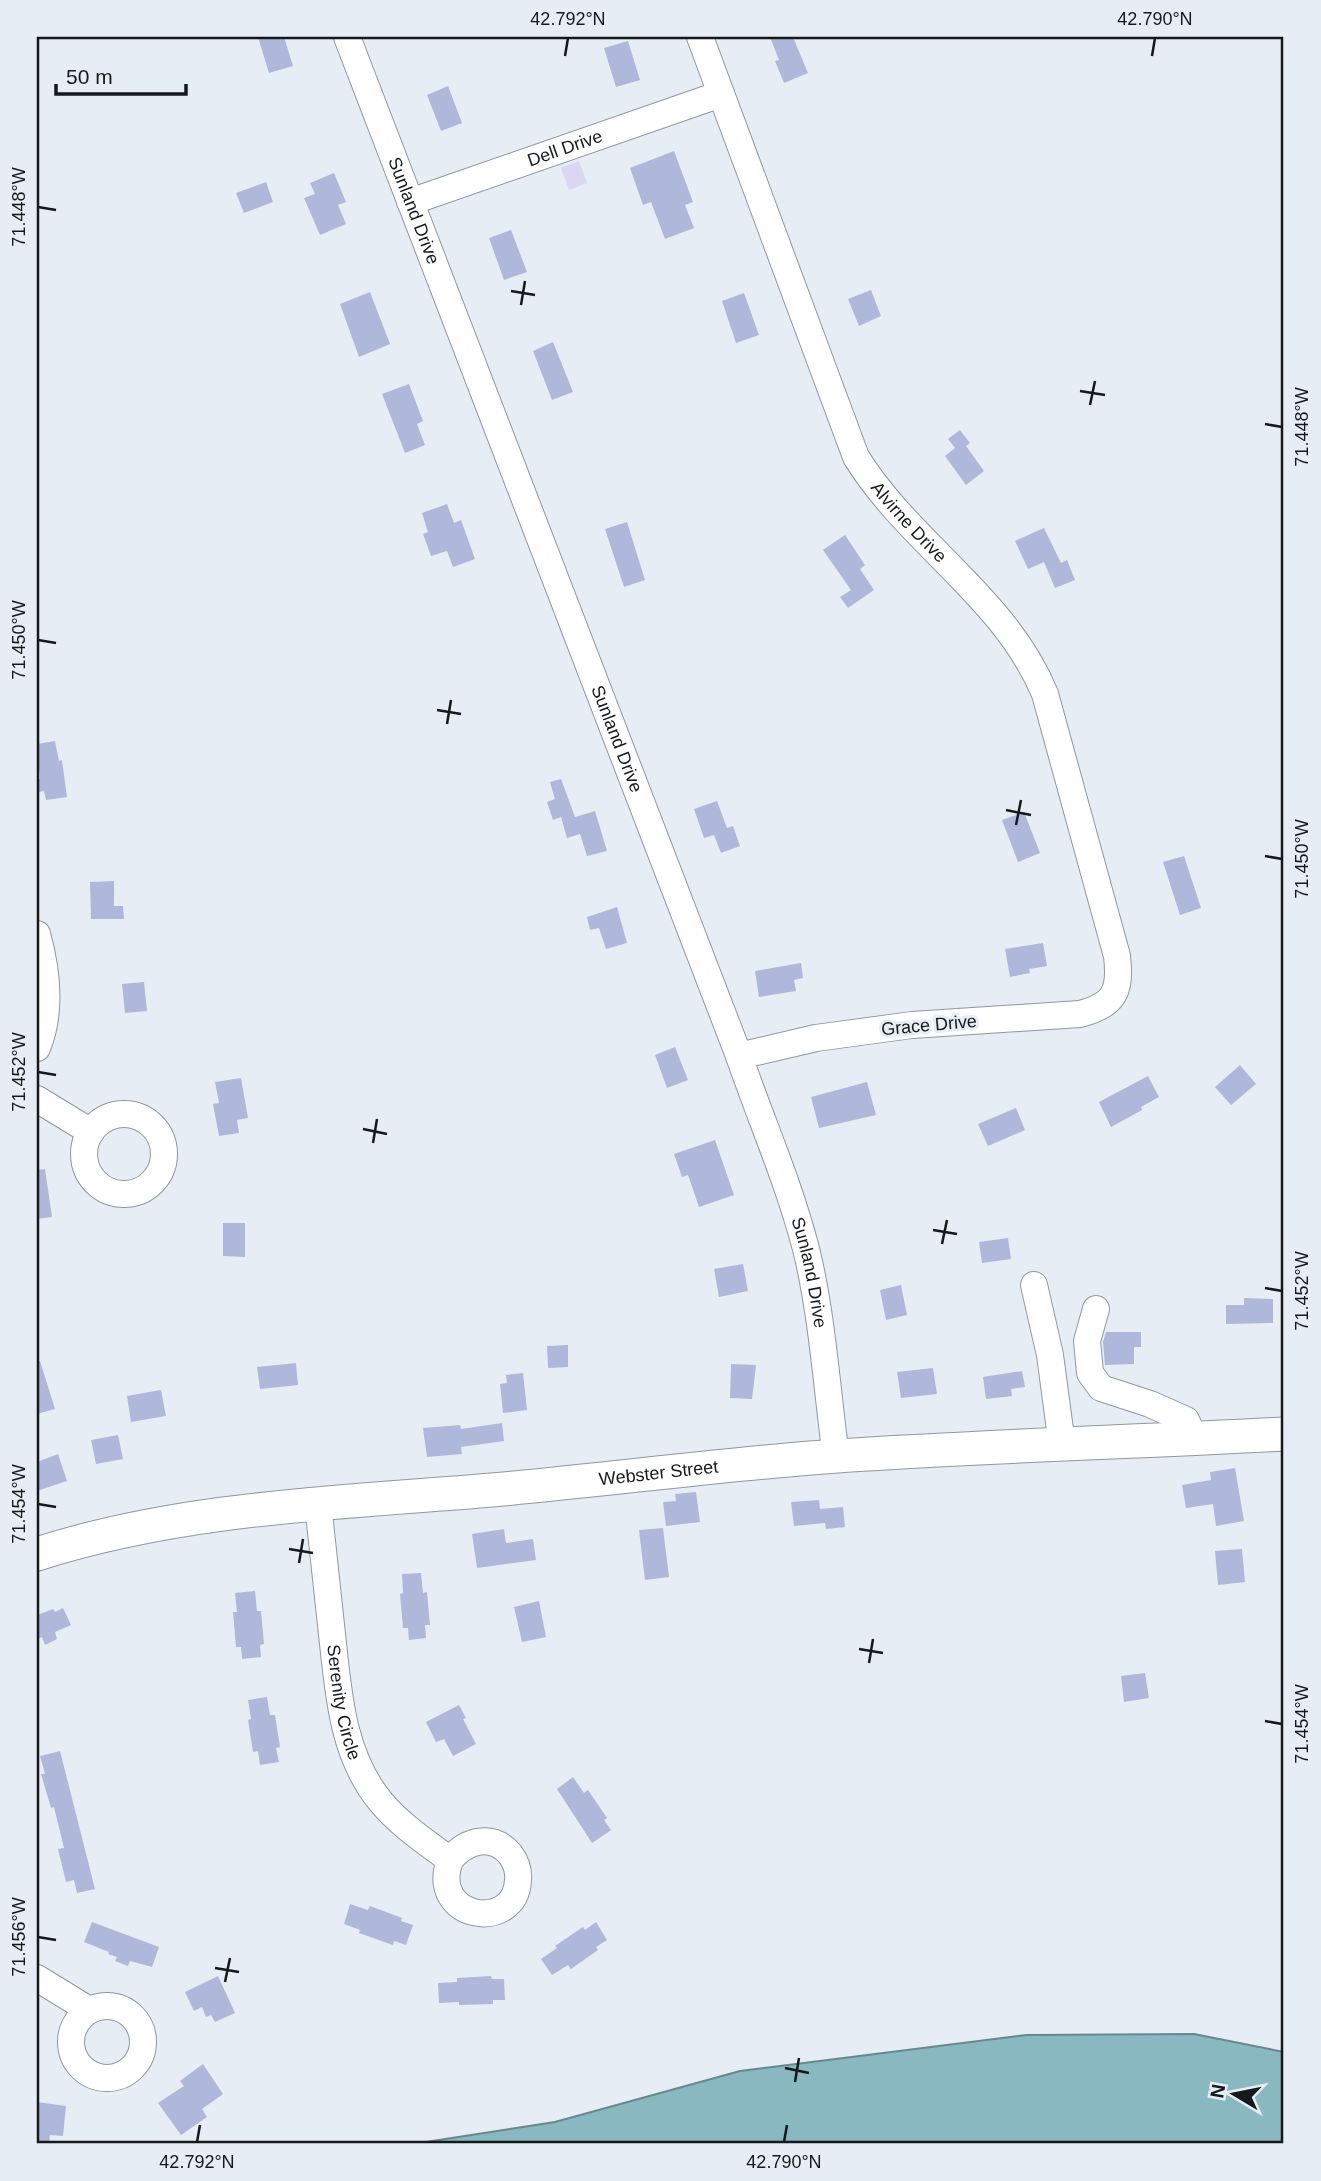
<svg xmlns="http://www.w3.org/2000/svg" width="1321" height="2181" font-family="Helvetica,sans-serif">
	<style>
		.green { fill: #dbd6f1 }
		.water { fill: #8ab8c0; stroke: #67888e; stroke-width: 2 }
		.building { fill: #afb8db }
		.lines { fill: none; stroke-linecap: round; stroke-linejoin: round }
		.minor-casing { stroke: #90979e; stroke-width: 28 }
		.major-casing { stroke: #90979e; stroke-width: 35 }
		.minor { stroke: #fff; stroke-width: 26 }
		.major { stroke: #fff; stroke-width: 33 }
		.ticks { fill: none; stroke: #16191b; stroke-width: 2.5 }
		.labels { text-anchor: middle; stroke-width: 6; stroke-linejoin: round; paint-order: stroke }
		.street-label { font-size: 18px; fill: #16191b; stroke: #e6edf5 }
		.neatline { fill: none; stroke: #16191b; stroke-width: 2.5 }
		.ticks-label { font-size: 18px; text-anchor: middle; fill: #16191b }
	</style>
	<rect width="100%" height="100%" fill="#e6edf5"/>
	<path class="green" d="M 579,161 L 587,183 L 569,190 L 561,168 Z"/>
	<path class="water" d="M 1194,2034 L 1284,2052 L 1284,2144 L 422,2144 L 426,2142 L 555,2122 L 740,2071 L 1026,2035 Z"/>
	<path class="building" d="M 258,37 L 284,37 L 293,66 L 269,73 Z
		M 770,37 L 793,37 L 808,73 L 784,83 L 775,61 L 779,60 Z
		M 628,41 L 640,80 L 616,87 L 604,48 Z
		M 448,86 L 462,123 L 441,131 L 427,95 Z
		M 674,151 L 693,202 L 685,205 L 694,228 L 665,239 L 651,202 L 643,205 L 630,168 Z
		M 334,173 L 346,202 L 338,205 L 346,224 L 320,235 L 304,198 L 315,194 L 310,183 Z
		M 266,182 L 273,202 L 244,213 L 236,193 Z
		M 511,230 L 527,272 L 504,280 L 489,238 Z
		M 871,290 L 881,316 L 859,326 L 848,299 Z
		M 370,292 L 390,344 L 359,357 L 340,304 Z
		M 744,293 L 759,335 L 736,343 L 722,301 Z
		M 553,342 L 573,392 L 552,400 L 533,351 Z
		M 409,384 L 423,421 L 417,424 L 425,445 L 405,453 L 382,394 Z
		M 960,430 L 970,443 L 966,446 L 984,471 L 966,485 L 945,456 L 955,448 L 948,439 Z
		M 447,504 L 454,523 L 461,520 L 475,559 L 453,567 L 447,551 L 431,556 L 423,534 L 428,532 L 422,513 Z
		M 627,522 L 645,580 L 624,587 L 605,529 Z
		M 1044,528 L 1061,563 L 1067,560 L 1075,580 L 1055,588 L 1044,562 L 1028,569 L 1015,541 Z
		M 845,535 L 865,565 L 860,569 L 874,590 L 848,608 L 840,597 L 851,590 L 823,550 Z
		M 55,741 L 59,761 L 62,760 L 67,797 L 46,800 L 44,791 L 38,792 L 37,783 L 37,779 L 40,779 L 37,744 Z
		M 561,779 L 575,817 L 595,811 L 607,851 L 587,856 L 580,834 L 567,838 L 561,817 L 553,820 L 547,802 L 555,799 L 550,782 Z
		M 717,801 L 727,828 L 733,826 L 740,846 L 721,853 L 714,835 L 704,838 L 694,809 Z
		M 1024,812 L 1040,853 L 1018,862 L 1002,820 Z
		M 1184,856 L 1201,908 L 1180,915 L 1163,862 Z
		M 114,881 L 114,906 L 123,906 L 124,919 L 91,919 L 90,882 Z
		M 617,907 L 627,943 L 606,949 L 599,928 L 590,930 L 587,917 Z
		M 1043,943 L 1047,966 L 1029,969 L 1030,973 L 1010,977 L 1005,949 Z
		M 801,963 L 803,978 L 794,980 L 796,991 L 759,997 L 755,971 Z
		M 144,982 L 147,1011 L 125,1013 L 122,984 Z
		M 675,1047 L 688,1080 L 667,1088 L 655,1055 Z
		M 1240,1065 L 1256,1084 L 1231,1105 L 1215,1087 Z
		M 1148,1076 L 1159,1097 L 1141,1107 L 1142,1110 L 1111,1127 L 1099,1102 Z
		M 241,1078 L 248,1118 L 237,1120 L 239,1133 L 219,1136 L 213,1104 L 219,1103 L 215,1082 Z
		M 867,1082 L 876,1115 L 819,1128 L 811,1097 Z
		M 1016,1108 L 1025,1130 L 988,1146 L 978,1124 Z
		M 715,1140 L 734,1195 L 699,1207 L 688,1175 L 682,1177 L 674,1154 Z
		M 45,1169 L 52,1217 L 37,1219 L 37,1170 Z
		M 223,1223 L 245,1223 L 245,1257 L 223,1256 Z
		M 1008,1238 L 1011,1259 L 982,1263 L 979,1242 Z
		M 743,1264 L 748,1291 L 719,1297 L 714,1269 Z
		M 901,1285 L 907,1315 L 886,1320 L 880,1290 Z
		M 1244,1298 L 1273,1299 L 1273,1323 L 1226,1324 L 1226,1305 L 1244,1305 Z
		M 1106,1332 L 1141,1332 L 1141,1347 L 1134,1347 L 1134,1364 L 1105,1365 L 1103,1342 Z
		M 568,1345 L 568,1367 L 548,1368 L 547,1346 Z
		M 37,1361 L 40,1361 L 55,1409 L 37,1414 Z
		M 296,1363 L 298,1385 L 260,1389 L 257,1367 Z
		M 731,1364 L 756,1365 L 752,1399 L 730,1398 Z
		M 933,1368 L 937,1394 L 901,1398 L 897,1372 Z
		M 1022,1371 L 1025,1387 L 1011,1389 L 1012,1396 L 986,1399 L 983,1377 Z
		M 523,1373 L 527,1410 L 503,1413 L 500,1384 L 507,1383 L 506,1375 Z
		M 161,1390 L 166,1416 L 131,1422 L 127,1396 Z
		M 502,1423 L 504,1441 L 461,1447 L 462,1454 L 427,1457 L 423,1428 L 460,1425 L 461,1429 Z
		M 118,1435 L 123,1459 L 96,1464 L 91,1440 Z
		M 58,1454 L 67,1481 L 37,1491 L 37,1462 Z
		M 1235,1468 L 1244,1521 L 1216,1526 L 1213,1504 L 1186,1508 L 1182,1485 L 1211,1480 L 1210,1472 Z
		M 696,1492 L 700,1522 L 666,1526 L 663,1502 L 676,1501 L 675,1494 Z
		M 819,1500 L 820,1509 L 843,1507 L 845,1527 L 826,1529 L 825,1523 L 794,1526 L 791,1502 Z
		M 663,1528 L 669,1577 L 645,1580 L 639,1530 Z
		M 504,1529 L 506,1543 L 533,1539 L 536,1560 L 477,1568 L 472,1534 Z
		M 1242,1549 L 1245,1582 L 1218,1585 L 1215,1551 Z
		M 421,1573 L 423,1593 L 427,1592 L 430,1625 L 425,1625 L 426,1638 L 409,1640 L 408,1628 L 403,1628 L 400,1594 L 403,1593 L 402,1574 Z
		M 255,1591 L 257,1611 L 261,1611 L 264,1644 L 260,1645 L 261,1657 L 242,1659 L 241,1647 L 236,1647 L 233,1612 L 237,1612 L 235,1593 Z
		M 539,1601 L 546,1637 L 522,1642 L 514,1607 Z
		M 63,1608 L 71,1625 L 55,1632 L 57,1639 L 45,1645 L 42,1637 L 37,1639 L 37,1615 L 53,1609 L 55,1612 Z
		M 1145,1673 L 1149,1698 L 1124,1702 L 1121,1676 Z
		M 267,1697 L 270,1715 L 275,1715 L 280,1747 L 276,1748 L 279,1762 L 260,1765 L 258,1751 L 253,1752 L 248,1720 L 251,1719 L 248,1700 Z
		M 459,1705 L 466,1718 L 463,1719 L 476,1744 L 453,1756 L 444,1739 L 436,1742 L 426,1722 Z
		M 60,1751 L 95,1889 L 77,1893 L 74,1880 L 66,1882 L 58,1849 L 64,1848 L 54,1807 L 51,1808 L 41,1774 L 45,1774 L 40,1756 Z
		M 573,1777 L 584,1793 L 588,1790 L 607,1818 L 604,1820 L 611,1830 L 592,1843 L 557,1789 Z
		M 350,1904 L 368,1910 L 370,1906 L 402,1918 L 401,1921 L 413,1925 L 406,1945 L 394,1941 L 393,1945 L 359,1933 L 360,1930 L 344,1924 Z
		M 92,1922 L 159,1947 L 152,1967 L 130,1961 L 128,1966 L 115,1961 L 117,1957 L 108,1954 L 109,1952 L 84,1942 Z
		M 596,1922 L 607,1940 L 596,1947 L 598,1950 L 571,1969 L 568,1965 L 552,1975 L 541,1959 L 557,1948 L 555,1946 L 583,1927 L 585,1930 Z
		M 218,1976 L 235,2013 L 215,2022 L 211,2015 L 206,2017 L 202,2007 L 194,2011 L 185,1992 Z
		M 491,1976 L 492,1979 L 504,1979 L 505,2000 L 493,2000 L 493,2004 L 459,2005 L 459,2002 L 439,2003 L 438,1983 L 457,1982 L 457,1978 Z
		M 203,2064 L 223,2094 L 202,2109 L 207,2117 L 181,2135 L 158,2103 L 184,2086 L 180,2081 Z
		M 37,2102 L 66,2106 L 63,2136 L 50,2135 L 49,2144 L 37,2142 Z"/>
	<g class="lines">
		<g class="minor-casing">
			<g id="minor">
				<path id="s1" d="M 347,37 L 739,1056 C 761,1120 789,1183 806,1249 C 822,1313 827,1390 836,1457"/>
				<path id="s2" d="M 700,37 L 856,457 C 910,544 1005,597 1045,694 L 1117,956 C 1121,991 1115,1005 1080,1014 L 912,1025 L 816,1038 L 739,1056"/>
				<path id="s3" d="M 410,202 L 721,94"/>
				<path d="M 37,934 C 47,970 52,1012 37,1048"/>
				<path d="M 37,1099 L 91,1132"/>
				<circle cx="124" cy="1154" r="40"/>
				<path d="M 1034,1285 L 1050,1355 L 1062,1445"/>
				<path d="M 1096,1309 L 1087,1341 L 1090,1373 L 1101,1388 L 1150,1404 L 1186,1420 L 1195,1439"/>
				<path id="s4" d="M 318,1504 C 322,1544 327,1585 331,1625 C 338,1686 340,1753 381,1802 C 400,1825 426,1842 450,1860 C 428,1920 516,1933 518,1880 C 519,1870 516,1862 510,1854 C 492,1833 466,1840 450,1860"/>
				<path d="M 37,1978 L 89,2010"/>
				<circle cx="107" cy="2042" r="36"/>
			</g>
		</g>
		<g class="major-casing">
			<g id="major">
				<path id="s5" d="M 37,1554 C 183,1507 339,1503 492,1490 C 607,1480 722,1464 837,1456 C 986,1446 1135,1442 1284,1434"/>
			</g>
		</g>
		<use href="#minor" class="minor"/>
		<use href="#major" class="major"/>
	</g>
	<path class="ticks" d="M 565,56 L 568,38M 1152,56 L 1155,38M 38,207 L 56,210M 511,291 L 535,295M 521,305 L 525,281M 1080,391 L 1105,395M 1090,405 L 1095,381M 1265,424 L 1282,427M 38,640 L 56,643M 437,710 L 461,714M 447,724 L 451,700M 1006,810 L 1031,815M 1016,825 L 1021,800M 1265,856 L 1282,859M 38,1072 L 56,1075M 363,1129 L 387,1134M 373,1143 L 377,1119M 933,1230 L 957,1234M 942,1244 L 947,1220M 1265,1288 L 1282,1291M 38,1504 L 56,1507M 289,1549 L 313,1553M 299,1563 L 303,1539M 859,1649 L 883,1653M 869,1663 L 873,1639M 1265,1721 L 1282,1724M 38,1937 L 56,1940M 215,1968 L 239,1972M 225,1982 L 230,1958M 785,2068 L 809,2073M 795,2082 L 799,2058M 197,2142 L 200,2125M 784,2142 L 787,2125"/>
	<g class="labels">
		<g class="street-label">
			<text dy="6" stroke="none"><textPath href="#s3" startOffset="164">Dell Drive</textPath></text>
			<text dy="6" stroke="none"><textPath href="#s1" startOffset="186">Sunland Drive</textPath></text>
			<text dy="6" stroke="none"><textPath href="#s2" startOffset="532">Alvirne Drive</textPath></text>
			<text dy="6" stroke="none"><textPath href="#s1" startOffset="752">Sunland Drive</textPath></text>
			<text transform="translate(929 1025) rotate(-5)" y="6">Grace Drive</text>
			<text dy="6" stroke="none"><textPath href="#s1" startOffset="1320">Sunland Drive</textPath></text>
			<text dy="6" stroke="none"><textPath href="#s5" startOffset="628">Webster Street</textPath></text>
			<text dy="6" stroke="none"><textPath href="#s4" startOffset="200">Serenity Circle</textPath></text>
		</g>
	</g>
	<rect width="1321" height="2181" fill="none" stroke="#e6edf5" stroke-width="77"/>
	<g transform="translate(1234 2094) rotate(280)" stroke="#e6edf5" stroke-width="5" paint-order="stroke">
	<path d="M0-5L12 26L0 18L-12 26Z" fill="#16191b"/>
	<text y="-10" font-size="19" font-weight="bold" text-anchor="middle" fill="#16191b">N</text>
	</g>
	<path d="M56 84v10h130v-10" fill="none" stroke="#16191b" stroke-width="3.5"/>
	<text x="66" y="84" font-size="21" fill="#16191b" stroke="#e6edf5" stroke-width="5" paint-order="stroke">50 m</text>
	<rect x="38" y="38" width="1244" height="2104" class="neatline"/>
	<g class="ticks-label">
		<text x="568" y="25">42.792°N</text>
		<text x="1155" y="25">42.790°N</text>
		<text transform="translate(19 207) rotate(-90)" y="6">71.448°W</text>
		<text transform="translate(1302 427) rotate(-90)" y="6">71.448°W</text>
		<text transform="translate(19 640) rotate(-90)" y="6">71.450°W</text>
		<text transform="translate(1302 859) rotate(-90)" y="6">71.450°W</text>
		<text transform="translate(19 1072) rotate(-90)" y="6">71.452°W</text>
		<text transform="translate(1302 1291) rotate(-90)" y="6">71.452°W</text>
		<text transform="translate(19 1504) rotate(-90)" y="6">71.454°W</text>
		<text transform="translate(1302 1724) rotate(-90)" y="6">71.454°W</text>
		<text transform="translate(19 1937) rotate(-90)" y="6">71.456°W</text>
		<text x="197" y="2168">42.792°N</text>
		<text x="784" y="2168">42.790°N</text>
	</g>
</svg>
